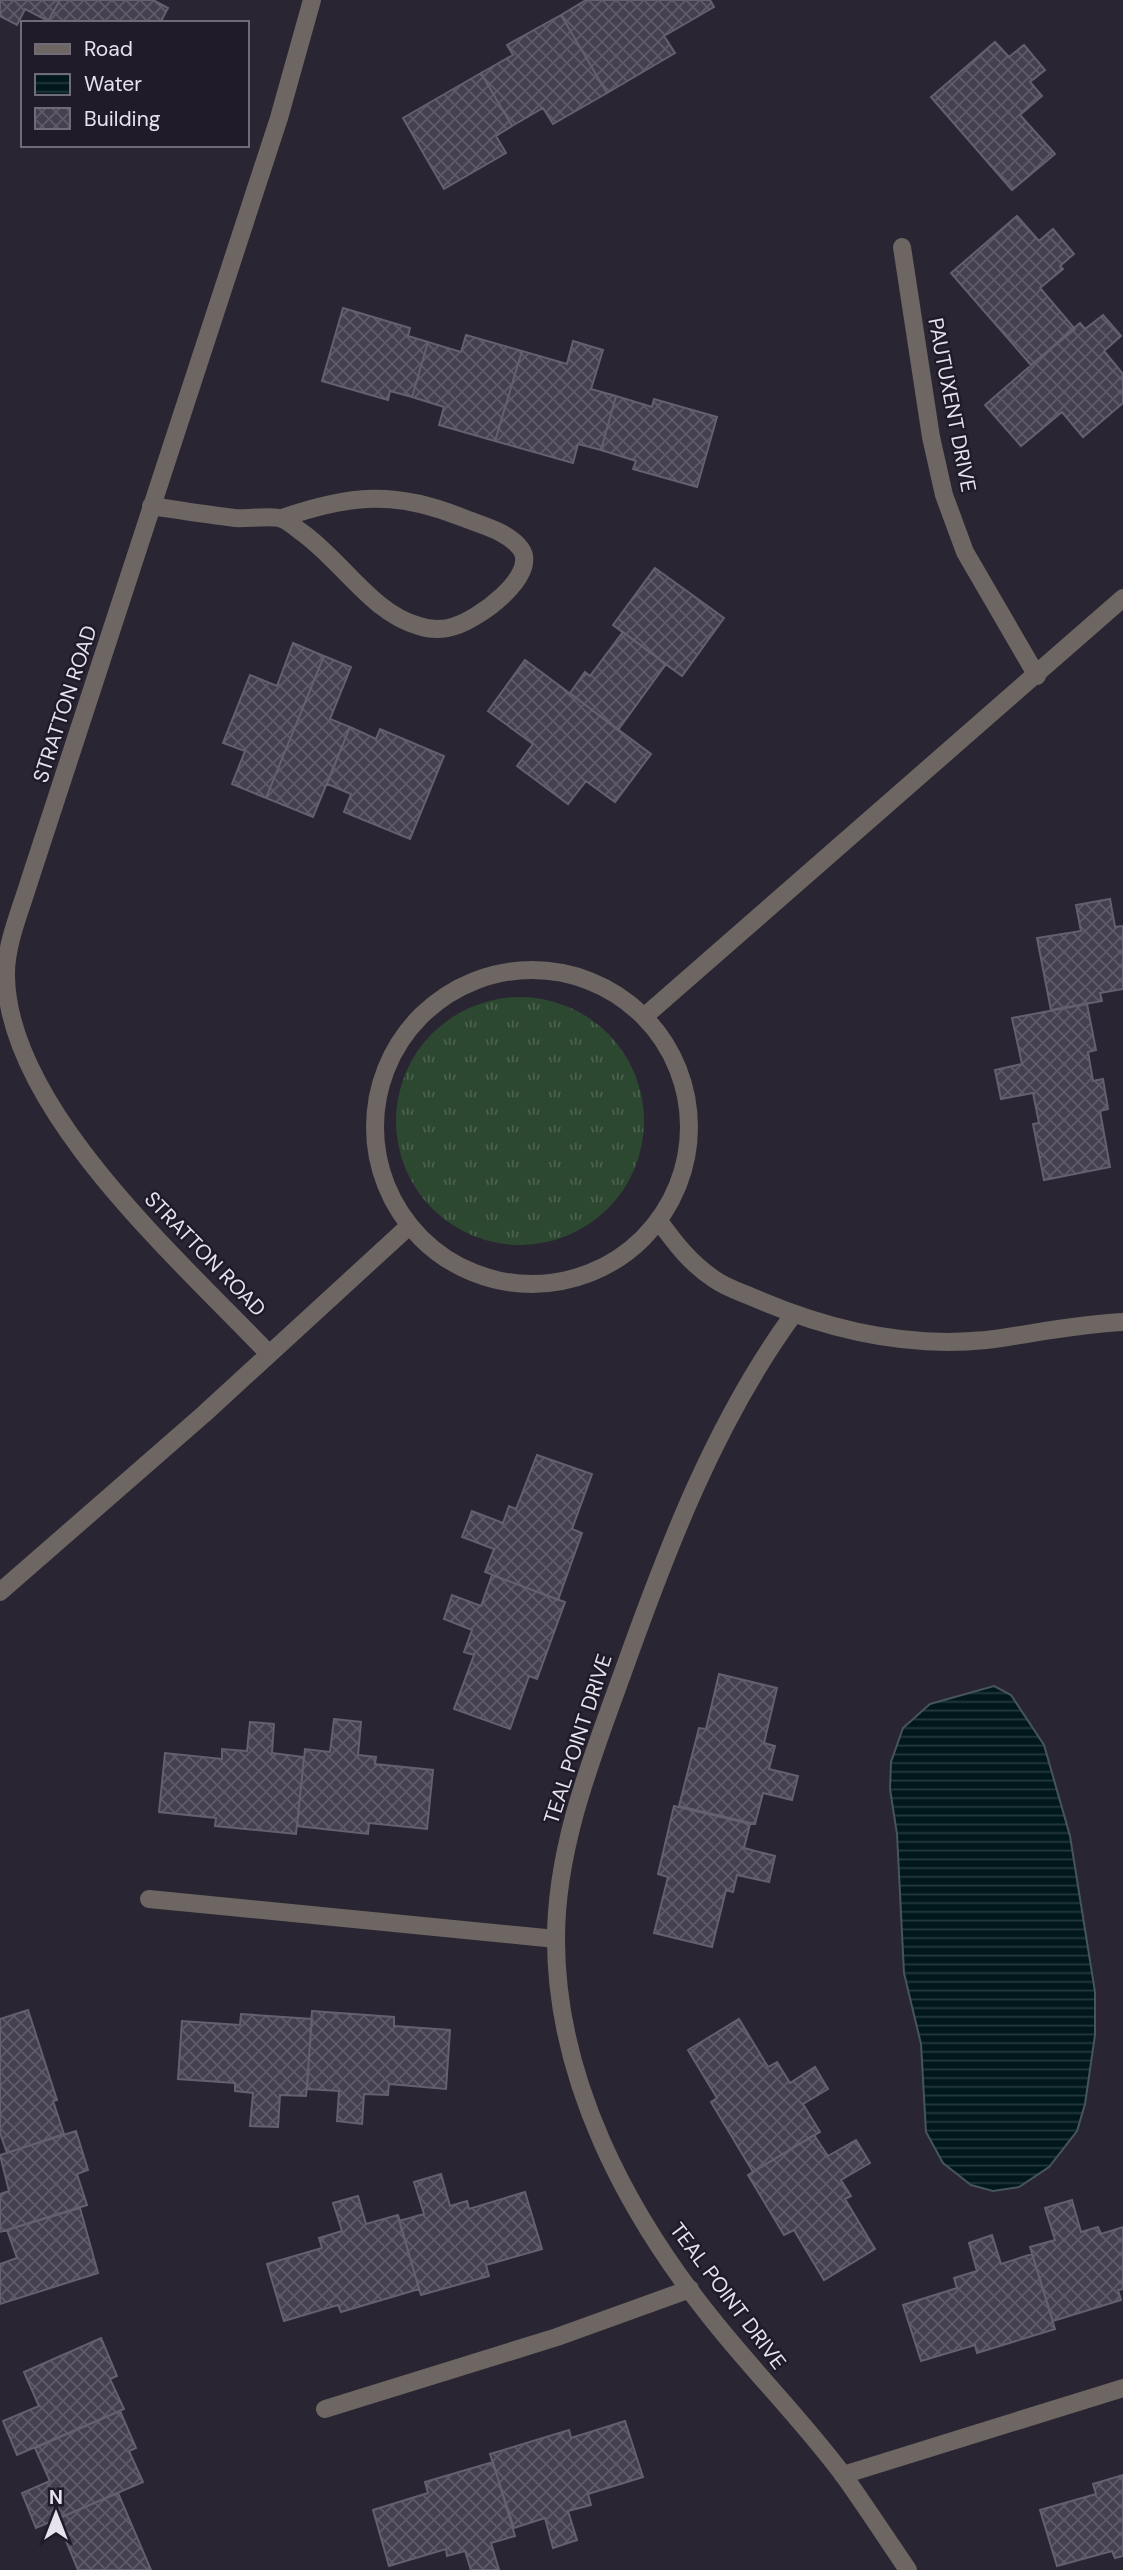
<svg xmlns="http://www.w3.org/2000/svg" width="1123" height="2570" font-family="'DM Sans',sans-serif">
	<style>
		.grass { fill: url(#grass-tufts) }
		.water { fill: url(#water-rules); stroke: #45555a; stroke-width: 2 }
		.building { fill: url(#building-cross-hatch); stroke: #646070; stroke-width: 2 }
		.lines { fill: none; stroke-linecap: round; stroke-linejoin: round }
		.lane { stroke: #6d6662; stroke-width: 18 }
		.street { stroke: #6d6662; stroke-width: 18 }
		.labels { text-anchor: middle; stroke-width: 5; stroke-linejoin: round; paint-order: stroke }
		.street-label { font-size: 21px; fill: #e6e3ec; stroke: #201b29 }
	</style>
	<defs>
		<pattern id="grass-tufts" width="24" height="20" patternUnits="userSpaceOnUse" patternTransform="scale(1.75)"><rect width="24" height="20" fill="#2d4831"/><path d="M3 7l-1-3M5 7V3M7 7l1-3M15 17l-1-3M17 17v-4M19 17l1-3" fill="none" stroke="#4b624f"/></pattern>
		<pattern id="water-rules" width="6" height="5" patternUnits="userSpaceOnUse" patternTransform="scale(1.75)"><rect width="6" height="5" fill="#00181b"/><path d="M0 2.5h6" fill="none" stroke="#25393c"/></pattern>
		<pattern id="building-cross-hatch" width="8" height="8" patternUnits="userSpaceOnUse" patternTransform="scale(1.75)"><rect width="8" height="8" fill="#44404f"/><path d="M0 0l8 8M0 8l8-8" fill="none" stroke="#5f5b68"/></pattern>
	</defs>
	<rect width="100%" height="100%" fill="#2a2533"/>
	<path class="grass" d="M396 1121a124 124 0 1 1 248 0a124 124 0 1 1-248 0Z"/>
	<path class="water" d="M 994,1686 L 1011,1695 L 1044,1745 L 1070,1836 L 1095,1992 L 1095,2035 L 1085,2104 L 1077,2131 L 1049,2167 L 1019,2187 L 993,2191 L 971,2185 L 943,2163 L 926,2132 L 921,2044 L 904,1973 L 897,1834 L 890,1789 L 891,1762 L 903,1728 L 930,1704 Z"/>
	<path class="building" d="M 0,0 L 60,0 L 48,21 L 25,9 L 17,25 L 0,16 Z
		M 60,0 L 153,0 L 168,8 L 160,23 L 51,23 L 48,21 Z
		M 586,0 L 710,0 L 714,7 L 664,36 L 675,53 L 607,93 L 561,15 Z
		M 561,15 L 607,93 L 553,124 L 543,108 L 512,126 L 481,73 L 513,55 L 507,45 Z
		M 995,42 L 1009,57 L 1024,45 L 1045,70 L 1030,82 L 1042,96 L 1020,115 L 1055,154 L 1012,190 L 931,97 Z
		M 481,73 L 512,126 L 496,136 L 506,153 L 444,189 L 403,118 Z
		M 1017,216 L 1039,241 L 1053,229 L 1074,254 L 1060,266 L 1063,269 L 1040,288 L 1075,329 L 1031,365 L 951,273 Z
		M 343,308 L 410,328 L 408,336 L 428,342 L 412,397 L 390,391 L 388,400 L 322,381 Z
		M 1103,315 L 1121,336 L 1104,351 L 1123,374 L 1123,403 L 1083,437 L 1062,412 L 1021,446 L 985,405 L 1080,323 L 1085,329 Z
		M 466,335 L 522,351 L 495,441 L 439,425 L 444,407 L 412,397 L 428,342 L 461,352 Z
		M 573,341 L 603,350 L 591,389 L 616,396 L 601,450 L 578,444 L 573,463 L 495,441 L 522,351 L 567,364 Z
		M 616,396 L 652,407 L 654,399 L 717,417 L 697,487 L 633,469 L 636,461 L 601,450 Z
		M 655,568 L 724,618 L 682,676 L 613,625 Z
		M 623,632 L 666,664 L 618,730 L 570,693 L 585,672 L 590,676 Z
		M 293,643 L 324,656 L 266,798 L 232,784 L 245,751 L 223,743 L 250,675 L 277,686 Z
		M 324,656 L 351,667 L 330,719 L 350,727 L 313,817 L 266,798 Z
		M 525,660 L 651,754 L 615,802 L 586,781 L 568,804 L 517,766 L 533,744 L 488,711 Z
		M 350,727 L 376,739 L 380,729 L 444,756 L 410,839 L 344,812 L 351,794 L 327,784 Z
		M 1110,899 L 1115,927 L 1123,926 L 1123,989 L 1100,993 L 1102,1001 L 1051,1010 L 1037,938 L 1081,931 L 1076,905 Z
		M 1087,1004 L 1096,1050 L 1088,1052 L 1093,1081 L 1103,1079 L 1108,1109 L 1100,1111 L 1110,1167 L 1044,1180 L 1033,1124 L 1039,1123 L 1033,1093 L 1001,1099 L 995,1070 L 1022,1064 L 1012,1018 Z
		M 537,1455 L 592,1474 L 572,1529 L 582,1533 L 558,1600 L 485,1572 L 494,1549 L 462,1537 L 472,1511 L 503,1523 L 509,1506 L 516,1509 Z
		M 492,1575 L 565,1602 L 537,1679 L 529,1676 L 510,1729 L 454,1709 L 474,1655 L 464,1652 L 472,1630 L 444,1619 L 452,1595 L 481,1606 Z
		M 719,1674 L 777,1688 L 764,1743 L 775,1746 L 769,1769 L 798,1776 L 792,1800 L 763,1793 L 755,1824 L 679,1806 L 699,1728 L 706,1729 Z
		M 334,1719 L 361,1722 L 358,1755 L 376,1757 L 375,1764 L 433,1770 L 427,1829 L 369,1823 L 368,1834 L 297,1826 L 305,1749 L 330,1752 Z
		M 250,1722 L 274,1724 L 272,1753 L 304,1757 L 296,1834 L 215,1826 L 216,1818 L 159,1812 L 165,1753 L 222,1759 L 222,1749 L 247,1751 Z
		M 674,1806 L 750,1824 L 744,1848 L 775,1856 L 769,1882 L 737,1875 L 733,1892 L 726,1890 L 712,1947 L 654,1933 L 668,1877 L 658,1874 Z
		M 28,2010 L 57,2100 L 53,2101 L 64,2134 L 7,2153 L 0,2133 L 0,2019 Z
		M 312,2011 L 394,2017 L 394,2026 L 450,2030 L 446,2089 L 389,2084 L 388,2095 L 364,2094 L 362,2124 L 337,2121 L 339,2091 L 307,2089 Z
		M 241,2014 L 312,2019 L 306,2096 L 280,2095 L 278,2127 L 250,2126 L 253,2093 L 235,2091 L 235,2083 L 178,2079 L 182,2021 L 240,2025 Z
		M 739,2019 L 768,2067 L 777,2062 L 790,2083 L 815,2067 L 828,2089 L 803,2104 L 820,2132 L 753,2172 L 711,2102 L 717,2098 L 688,2050 Z
		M 76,2131 L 88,2170 L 77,2174 L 87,2205 L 0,2232 L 0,2194 L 9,2191 L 0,2155 Z
		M 814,2135 L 828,2156 L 856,2140 L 870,2163 L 841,2180 L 851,2196 L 845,2199 L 875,2249 L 824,2280 L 794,2230 L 784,2235 L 748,2175 Z
		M 441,2174 L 450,2206 L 467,2201 L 469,2209 L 525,2192 L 542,2249 L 486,2265 L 489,2276 L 421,2295 L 399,2221 L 424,2214 L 414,2182 Z
		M 358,2196 L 366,2224 L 398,2215 L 419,2289 L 341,2312 L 338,2305 L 284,2321 L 267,2264 L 322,2248 L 319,2238 L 342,2231 L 333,2203 Z
		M 1072,2200 L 1081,2232 L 1098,2227 L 1101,2234 L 1123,2227 L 1123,2289 L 1118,2290 L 1121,2300 L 1053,2321 L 1030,2247 L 1055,2240 L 1045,2208 Z
		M 80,2208 L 98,2273 L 0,2304 L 0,2264 L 17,2258 L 7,2230 Z
		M 992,2235 L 1001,2264 L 1032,2254 L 1055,2329 L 977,2353 L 975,2345 L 921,2361 L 903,2305 L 957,2288 L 954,2278 L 977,2271 L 969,2243 Z
		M 101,2338 L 117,2376 L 110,2379 L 124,2409 L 17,2455 L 3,2421 L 39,2406 L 24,2372 Z
		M 120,2411 L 136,2448 L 129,2451 L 143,2482 L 36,2528 L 22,2493 L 50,2481 L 35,2448 Z
		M 625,2421 L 643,2477 L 588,2494 L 591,2505 L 568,2511 L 577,2540 L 553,2548 L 545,2518 L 514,2528 L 490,2454 L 569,2430 L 571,2438 Z
		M 493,2462 L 515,2536 L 491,2543 L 499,2570 L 471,2570 L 465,2551 L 447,2556 L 446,2549 L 389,2566 L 373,2510 L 428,2493 L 425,2482 Z
		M 1123,2475 L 1123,2556 L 1115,2558 L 1112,2551 L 1057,2566 L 1040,2510 L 1096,2494 L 1093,2484 Z
		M 118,2493 L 151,2570 L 78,2570 L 57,2519 Z"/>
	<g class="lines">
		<path class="lane" d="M 151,506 C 179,510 207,515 235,518 C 247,519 273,515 282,519 C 288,521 295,527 300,531 C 341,559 370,612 419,626 C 430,630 445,630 455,626 C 477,620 539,576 521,549 C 508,531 480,525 461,517 C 394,490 349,495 282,518
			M 149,1899 L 556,1939
			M 325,2409 L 557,2337 L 690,2289
			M 843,2475 L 1123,2388"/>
		<path class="street" d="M 902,247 L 931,437 L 944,495 L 965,552 L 1037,676
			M375 1127a157 157 0 1 1 314 0a157 157 0 1 1-314 0Z
			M 645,1016 L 1123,598
			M 659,1221 C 675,1243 691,1264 714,1279 C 725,1287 740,1292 752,1297 C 825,1329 906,1348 986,1340 C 1032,1334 1076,1324 1123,1322
			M 793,1315 C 715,1422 667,1549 623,1672 C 592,1758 556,1846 556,1939 C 556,2079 626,2212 712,2319 C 754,2372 804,2422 844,2476 C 866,2507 887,2539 908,2570
			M 269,1354 C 182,1262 9,1111 6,977 C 5,945 21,909 30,879 L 279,118 L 312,0
			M 0,1592 L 204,1414 L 408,1227"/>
	</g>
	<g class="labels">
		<g class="street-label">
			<text transform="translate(952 405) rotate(79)" y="7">PAUTUXENT DRIVE</text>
			<text transform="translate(65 704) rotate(-72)" y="7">STRATTON ROAD</text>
			<text transform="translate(205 1254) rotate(46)" y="7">STRATTON ROAD</text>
			<text transform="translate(578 1739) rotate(-72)" y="7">TEAL POINT DRIVE</text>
			<text transform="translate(728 2296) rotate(53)" y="7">TEAL POINT DRIVE</text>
		</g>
	</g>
	<rect x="21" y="21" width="228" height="126" fill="#201b29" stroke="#6f6b77" stroke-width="2"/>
	<rect x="35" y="44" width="35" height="10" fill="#6d6662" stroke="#6f6b77" stroke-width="2"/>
	<text x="84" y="56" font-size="21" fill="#e6e3ec">Road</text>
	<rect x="35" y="74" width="35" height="21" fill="url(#water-rules)" stroke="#6f6b77" stroke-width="2"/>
	<text x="84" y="91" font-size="21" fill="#e6e3ec">Water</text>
	<rect x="35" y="108" width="35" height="21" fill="url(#building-cross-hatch)" stroke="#6f6b77" stroke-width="2"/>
	<text x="84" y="126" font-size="21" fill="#e6e3ec">Building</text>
	<g transform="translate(56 2514)" stroke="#201b29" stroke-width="5" paint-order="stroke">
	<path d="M0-5L12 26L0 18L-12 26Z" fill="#e6e3ec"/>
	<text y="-10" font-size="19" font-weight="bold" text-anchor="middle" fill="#e6e3ec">N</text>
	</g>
</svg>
